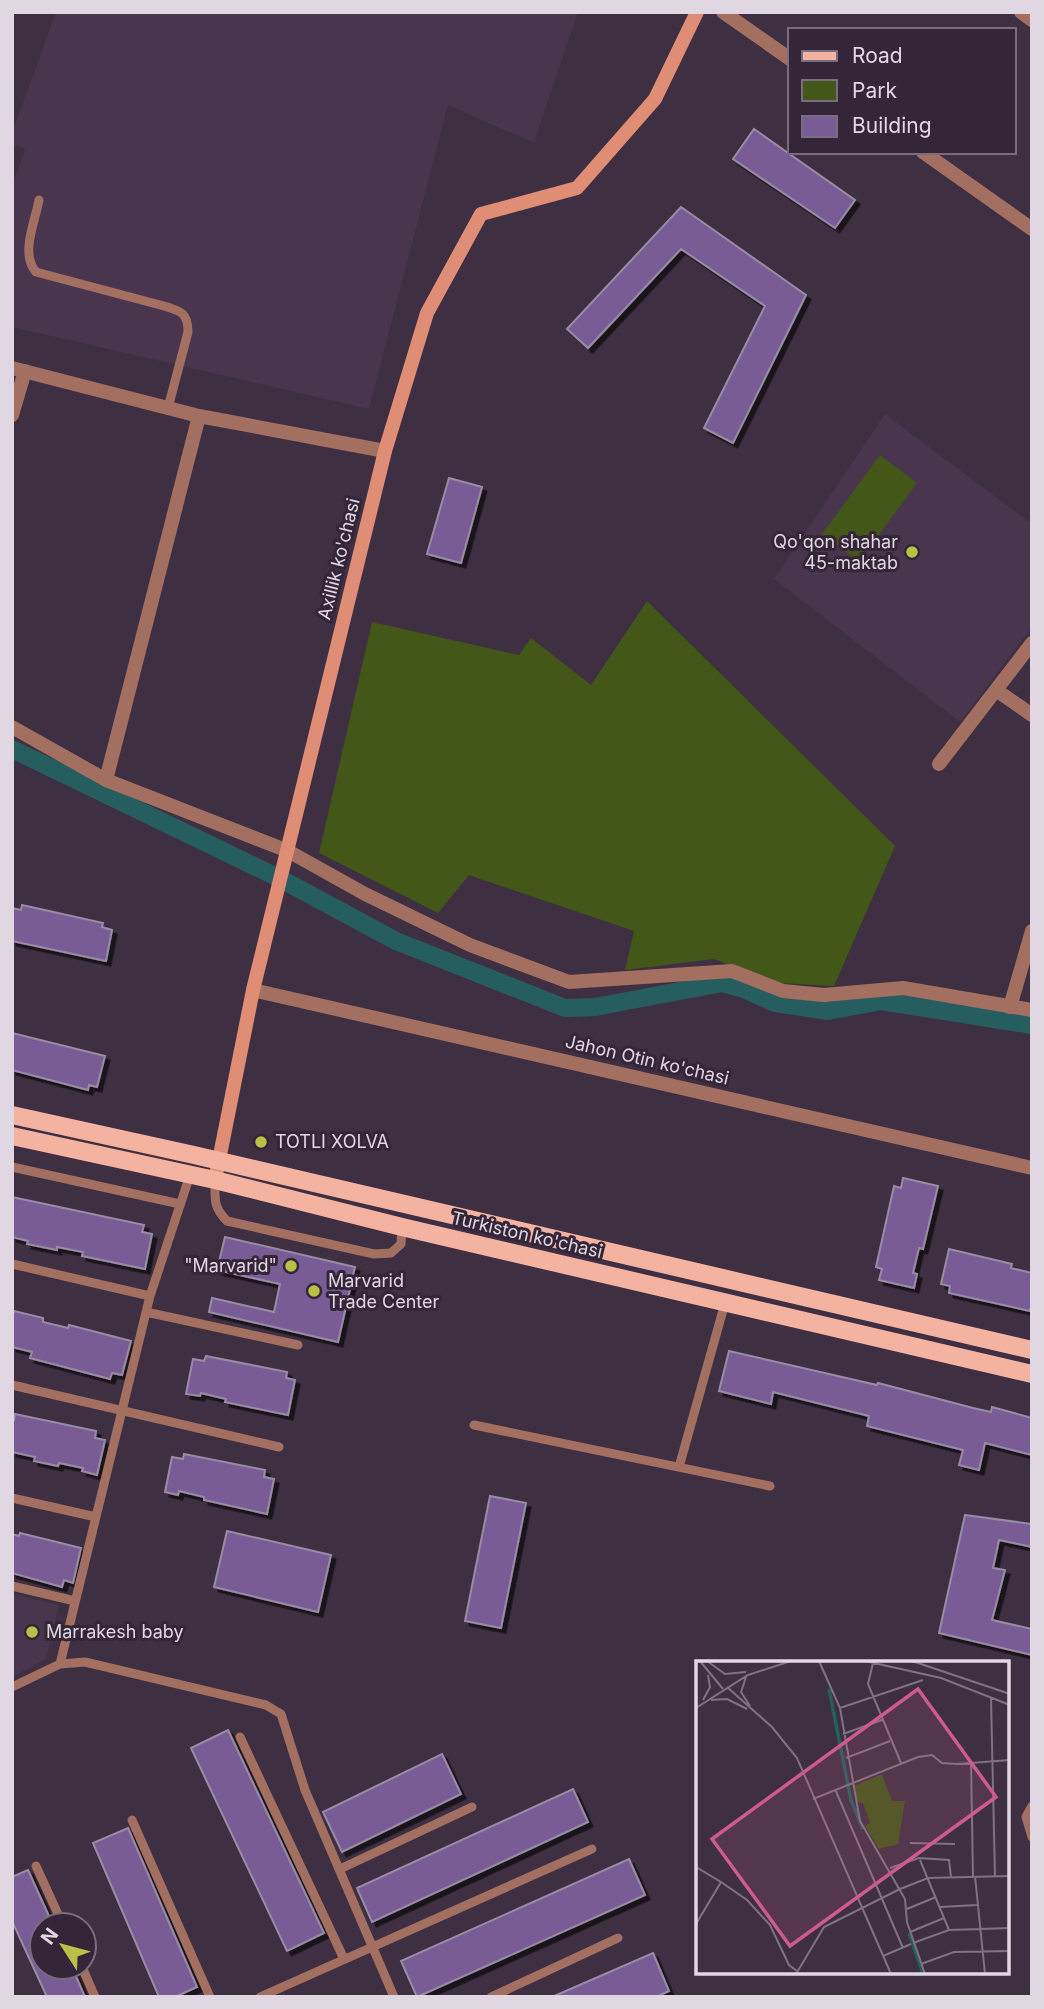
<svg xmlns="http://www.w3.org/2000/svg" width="1044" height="2009" font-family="Inter,sans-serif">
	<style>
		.built { fill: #49354e }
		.green { fill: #425718 }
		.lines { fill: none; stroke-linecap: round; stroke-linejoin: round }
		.canal { stroke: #265e60; stroke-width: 18 }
		.building { fill: #795b96; stroke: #988ca5; stroke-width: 2; filter: url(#shadow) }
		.lane { stroke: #a36f60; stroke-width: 9 }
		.street { stroke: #a36f60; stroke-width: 14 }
		.secondary { stroke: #e08d76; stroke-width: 14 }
		.primary { stroke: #f4b3a1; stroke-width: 18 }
		.poi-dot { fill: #b8c146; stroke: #342538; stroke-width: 2.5 }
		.labels { text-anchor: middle; stroke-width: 6; stroke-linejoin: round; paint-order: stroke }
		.poi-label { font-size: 18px; fill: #e1d7e3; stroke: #342538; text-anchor: start }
		.street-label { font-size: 18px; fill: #e1d7e3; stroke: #342538 }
		.inset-river { fill: none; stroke: #265e60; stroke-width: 3.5 }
		.inset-road { fill: none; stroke: #807282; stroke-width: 2 }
		.view { fill: #cd5b8b; fill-opacity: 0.15; stroke: #cd5b8b; stroke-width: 3.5 }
		.inset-edge { fill: none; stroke: #e1d7e3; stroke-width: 3.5 }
	</style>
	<defs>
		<filter id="shadow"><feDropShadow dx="4.5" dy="4.5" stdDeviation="0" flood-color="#0009"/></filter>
	</defs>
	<rect width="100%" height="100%" fill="#3f2f42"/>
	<path class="built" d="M 56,12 L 578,12 L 534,143 L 448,105 L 369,409 L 12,327 L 12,186 L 25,149 L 12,144 L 12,133 Z
		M 885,414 L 1032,524 L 1032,627 L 960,722 L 774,579 Z
		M 12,1594 L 59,1605 L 46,1659 L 12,1677 Z"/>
	<path class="green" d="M 880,455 L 917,483 L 859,562 L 822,534 Z
		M 647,601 L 895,846 L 834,986 L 778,983 L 714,959 L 625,970 L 634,931 L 469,875 L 438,913 L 319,853 L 372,622 L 519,655 L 531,638 L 591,685 Z"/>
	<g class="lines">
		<path class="canal" d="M 12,749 L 281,879 L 396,941 L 565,1008 L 595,1007 L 722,983 L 744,989 L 775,1003 L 828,1011 L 881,1001 L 1032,1025"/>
	</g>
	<path class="building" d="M 754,129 L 855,200 L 835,228 L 733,159 Z
		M 681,207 L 806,295 L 733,443 L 704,428 L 765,306 L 681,249 L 588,348 L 567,329 Z
		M 449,478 L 482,487 L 461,563 L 427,554 Z
		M 22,905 L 103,923 L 102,927 L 112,930 L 106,961 L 12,941 L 12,908 L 21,910 Z
		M 12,1033 L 105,1056 L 97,1087 L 89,1085 L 88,1090 L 12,1070 Z
		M 903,1178 L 938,1186 L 923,1249 L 919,1248 L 913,1273 L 917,1274 L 914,1288 L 879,1280 L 882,1269 L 876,1267 L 894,1186 L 901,1188 Z
		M 12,1197 L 144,1225 L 142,1232 L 152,1234 L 145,1269 L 82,1256 L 83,1252 L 57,1247 L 57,1250 L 27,1244 L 28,1241 L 12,1237 Z
		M 225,1237 L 355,1267 L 338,1342 L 209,1312 L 212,1298 L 274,1312 L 280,1284 L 217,1270 Z
		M 949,1249 L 1012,1264 L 1011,1268 L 1032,1273 L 1032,1303 L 1030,1311 L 949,1293 L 950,1286 L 941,1284 Z
		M 14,1311 L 43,1318 L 43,1322 L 68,1328 L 69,1325 L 131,1341 L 122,1375 L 112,1373 L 110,1379 L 30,1358 L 32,1352 L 12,1347 L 12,1319 Z
		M 729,1351 L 877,1385 L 878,1383 L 973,1408 L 991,1412 L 992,1407 L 1032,1418 L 1032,1455 L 985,1443 L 979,1470 L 959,1465 L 963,1450 L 867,1426 L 869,1416 L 773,1392 L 771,1404 L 719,1391 Z
		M 206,1356 L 287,1372 L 286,1378 L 295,1380 L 288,1415 L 225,1402 L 226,1399 L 201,1393 L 200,1396 L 186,1394 L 193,1359 L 204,1361 Z
		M 15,1414 L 96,1431 L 95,1438 L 105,1440 L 97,1475 L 82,1471 L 83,1468 L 59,1463 L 58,1466 L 34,1461 L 35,1457 L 12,1452 L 12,1419 L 14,1420 Z
		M 184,1454 L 265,1470 L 264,1477 L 274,1479 L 267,1514 L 204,1500 L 204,1497 L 179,1491 L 178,1495 L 165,1492 L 172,1457 L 183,1459 Z
		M 490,1496 L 526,1503 L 501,1628 L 465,1621 Z
		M 965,1515 L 1032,1524 L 1032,1547 L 999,1540 L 993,1568 L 1005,1570 L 992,1620 L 1032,1629 L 1032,1655 L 939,1633 Z
		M 227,1531 L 331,1555 L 318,1612 L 214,1587 Z
		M 20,1533 L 81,1548 L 73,1583 L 64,1580 L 62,1587 L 12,1573 L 12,1534 L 19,1536 Z
		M 228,1730 L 324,1933 L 287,1951 L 191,1748 Z
		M 442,1754 L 461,1794 L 342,1852 L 323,1812 Z
		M 573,1789 L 588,1822 L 372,1922 L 357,1888 Z
		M 128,1828 L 197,1987 L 175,1997 L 159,1997 L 93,1843 Z
		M 629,1859 L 645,1895 L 417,1997 L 401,1961 Z
		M 28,1870 L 53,1925 L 42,1925 L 42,1967 L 72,1967 L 85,1997 L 47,1997 L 12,1921 L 12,1877 Z
		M 653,1953 L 669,1991 L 656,1997 L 552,1997 Z"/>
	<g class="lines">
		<path class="lane" d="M 39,200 C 35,222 20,254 36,272 L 164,306 C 181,311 188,313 188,332 L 168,408
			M 12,1167 L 180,1204
			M 215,1180 C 215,1199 213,1207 227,1221 L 374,1254 L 391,1253 L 401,1244 L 402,1227
			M 12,1264 L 150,1296
			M 146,1312 L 298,1345
			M 12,1385 L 279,1447
			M 474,1425 L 770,1486
			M 679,1467 L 725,1303
			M 12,1498 L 96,1517
			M 12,1586 L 75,1601
			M 60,1664 L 150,1296 L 191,1172
			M 12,1687 L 60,1664 L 85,1662 L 266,1705 L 281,1714 L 305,1790 L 394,1997
			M 240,1737 L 344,1959
			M 1032,1806 L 1026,1817 L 1032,1837
			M 132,1820 L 210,1997
			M 36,1866 L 63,1925
			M 340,1869 L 472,1807
			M 82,1967 L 95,1997
			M 260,1997 L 592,1849
			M 491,1997 L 618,1938"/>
		<path class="street" d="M 723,12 L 790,59
			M 1021,12 L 1032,20
			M 923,152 L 1032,229
			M 12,368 L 199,416 L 385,451
			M 12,415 L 25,371
			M 996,690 L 1032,715
			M 12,727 L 106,780 L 288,851 L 365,894 L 470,945 L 569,982 L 732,971 L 783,991 L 824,995 L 903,988 L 1032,1010
			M 939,764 L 1032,643
			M 106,780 L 199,416
			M 253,990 L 1032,1168
			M 1010,1007 L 1032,931"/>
		<path class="secondary" d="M 215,1180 L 253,990 L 385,451 L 427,313 L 481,214 L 577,188 L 655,99 L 697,12"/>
		<path class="primary" d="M 12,1115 L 194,1155 L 1032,1350
			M 12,1136 L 215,1180 L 402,1227 L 1032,1374"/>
	</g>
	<g class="poi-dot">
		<circle cx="912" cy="552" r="7"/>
		<circle cx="261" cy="1142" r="7"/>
		<circle cx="291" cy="1266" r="7"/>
		<circle cx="314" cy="1291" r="7"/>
		<circle cx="32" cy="1632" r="7"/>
	</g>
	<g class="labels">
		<g class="poi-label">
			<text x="898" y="548" text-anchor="end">Qo'qon shahar<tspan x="898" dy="21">45-maktab</tspan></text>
			<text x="275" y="1148">TOTLI XOLVA</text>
			<text x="277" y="1272" text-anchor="end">"Marvarid"</text>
			<text x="328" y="1287">Marvarid<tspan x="328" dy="21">Trade Center</tspan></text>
			<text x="46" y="1638">Marrakesh baby</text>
		</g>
		<g class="street-label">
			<text transform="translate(339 559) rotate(-76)" y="6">Axillik ko'chasi</text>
			<text transform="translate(647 1060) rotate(13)" y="6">Jahon Otin ko'chasi</text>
			<text transform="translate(527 1235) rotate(13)" y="6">Turkiston ko'chasi</text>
		</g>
	</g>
	<g transform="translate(696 1661)">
		<rect width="313" height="313" fill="#3f2f42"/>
		<path d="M 186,113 L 196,140 L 209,140 L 202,183 L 183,188 L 169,165 L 174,162 L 167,142 L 161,141 L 158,125 Z" fill="#425718"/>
		<path class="inset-river" d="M 133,28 L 155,139 L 167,168M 213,272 L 227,313"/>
		<path class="inset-road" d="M 4,0 L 27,28M 11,0 L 29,13 L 50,11M 123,0 L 144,47 L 164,160 L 209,238 L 211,261 L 229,313M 169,0 L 245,17 L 314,44M 216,0 L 314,33M 177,2 L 172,23 L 205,102M 50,16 L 45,31 L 54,45M 31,26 L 76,66 L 101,97 L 195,313M 295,37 L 299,216M 7,39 L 14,26 L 12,14M 15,39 L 31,38 L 51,48M 0,47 L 52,14 L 95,0M 144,47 L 227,19M 147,73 L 186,59M 150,97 L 194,80M 275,100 L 277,216M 139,128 L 207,287M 117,138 L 222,96 L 236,94 L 246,102 L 261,103 L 314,99M 214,182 L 259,183M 224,199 L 253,269M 0,206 L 25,221 L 0,263M 194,207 L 223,197 L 253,199 L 255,216M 279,215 L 289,313M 25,221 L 51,239 L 74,264 L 93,304 L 101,310M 244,246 L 281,244M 211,248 L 240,236M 214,271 L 248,257M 217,282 L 253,269 L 314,267M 187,295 L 215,283M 225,303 L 258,291 L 314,290M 100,313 L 128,266 L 204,228 L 232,217 L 314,215"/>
		<path class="view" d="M 222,28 L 300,136 L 94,285 L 16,178 Z"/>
		<rect width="313" height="313" class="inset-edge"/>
	</g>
	<rect width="1044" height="2009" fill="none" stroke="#e1d7e3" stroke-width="28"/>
	<rect x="788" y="28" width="228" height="126" fill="#342538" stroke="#796c7c" stroke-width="2"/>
	<rect x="802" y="51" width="35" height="10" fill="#f4b3a1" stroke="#796c7c" stroke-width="2"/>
	<text x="852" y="63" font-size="21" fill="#e1d7e3">Road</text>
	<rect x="802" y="80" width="35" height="21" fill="#425718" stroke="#796c7c" stroke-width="2"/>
	<text x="852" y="98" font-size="21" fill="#e1d7e3">Park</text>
	<rect x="802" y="116" width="35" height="21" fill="#795b96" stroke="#796c7c" stroke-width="2"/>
	<text x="852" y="133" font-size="21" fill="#e1d7e3">Building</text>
	<g transform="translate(63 1946) rotate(306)"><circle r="33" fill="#342538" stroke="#796c7c" stroke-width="2"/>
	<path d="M0-5L12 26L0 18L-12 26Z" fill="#b8c146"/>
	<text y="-10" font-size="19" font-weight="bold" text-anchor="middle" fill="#e1d7e3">N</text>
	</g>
</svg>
